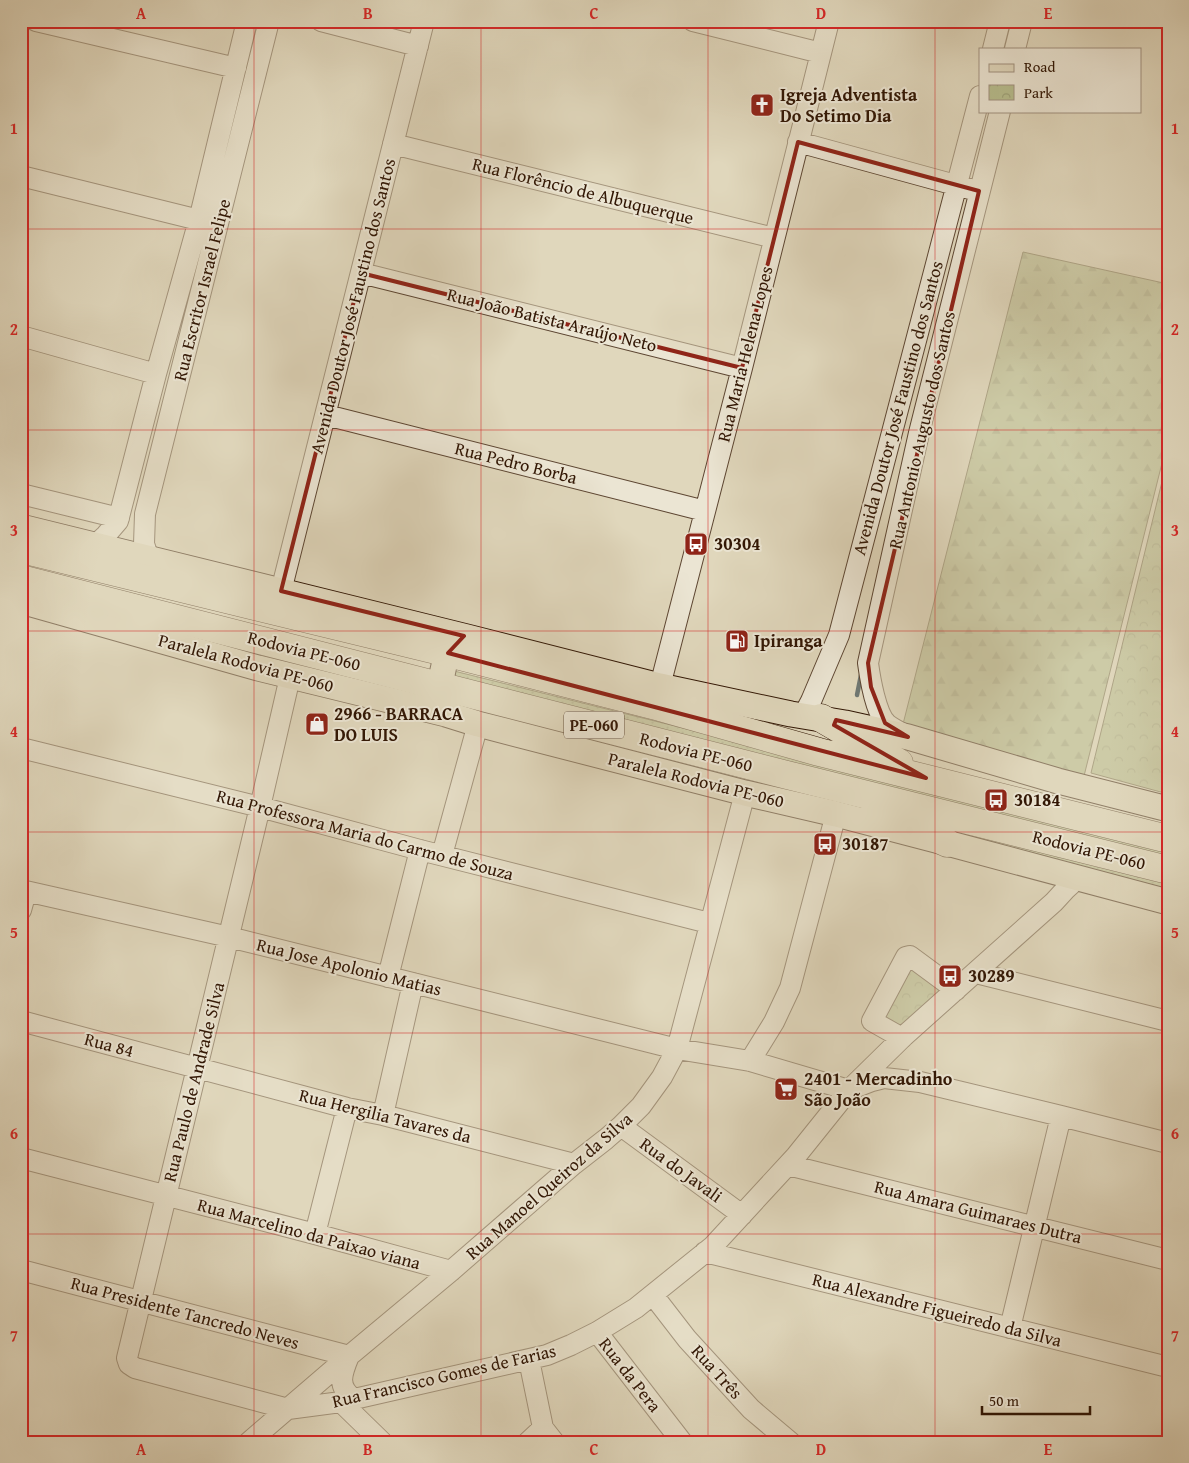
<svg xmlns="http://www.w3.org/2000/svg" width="1189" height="1463" font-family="'Gentium Book Plus',serif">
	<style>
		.grass { fill: url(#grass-dots); stroke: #746a49 }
		.forest { fill: url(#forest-firs); stroke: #746a49 }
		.park { fill: url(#park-crowns); stroke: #746a49 }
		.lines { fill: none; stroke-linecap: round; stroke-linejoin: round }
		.stream { stroke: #6f7772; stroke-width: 4.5 }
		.minor-casing { stroke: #5d4632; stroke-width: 22 }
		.major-casing { stroke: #311604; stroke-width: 27 }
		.highway-casing { stroke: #311604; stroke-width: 29 }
		.minor { stroke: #ebe5d3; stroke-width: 20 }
		.major { stroke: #e0d7bc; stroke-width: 25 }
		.highway { stroke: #e0d7bc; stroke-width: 28 }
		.marked { fill: none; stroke: #8f2418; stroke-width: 4; stroke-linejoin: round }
		.grid { fill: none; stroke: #d62828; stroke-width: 1; stroke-opacity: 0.55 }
		.labels { text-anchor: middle; stroke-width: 4; stroke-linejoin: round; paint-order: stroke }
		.shield { fill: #ebe5d3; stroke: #695442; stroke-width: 1 }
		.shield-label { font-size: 16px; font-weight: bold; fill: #311604 }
		.poi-label { font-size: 18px; font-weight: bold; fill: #311604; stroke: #ebe5d3; text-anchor: start }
		.street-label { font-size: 18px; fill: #311604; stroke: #ebe5d3 }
		.neatline { fill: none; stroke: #d62828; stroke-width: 2 }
		.grid-label { font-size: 16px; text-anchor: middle; font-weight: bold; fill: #d62828 }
	</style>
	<defs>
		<pattern id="grass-dots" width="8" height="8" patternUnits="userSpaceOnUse" patternTransform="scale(1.25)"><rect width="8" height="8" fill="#b7bd8e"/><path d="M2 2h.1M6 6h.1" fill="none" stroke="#9ea279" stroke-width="1.8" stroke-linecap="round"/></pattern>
		<pattern id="forest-firs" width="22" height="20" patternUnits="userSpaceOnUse" patternTransform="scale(1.25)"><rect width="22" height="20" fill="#b7bd8e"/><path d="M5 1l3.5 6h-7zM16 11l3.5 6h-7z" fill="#9ea279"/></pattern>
		<pattern id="park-crowns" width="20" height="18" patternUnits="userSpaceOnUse" patternTransform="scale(1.25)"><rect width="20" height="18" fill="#b7bd8e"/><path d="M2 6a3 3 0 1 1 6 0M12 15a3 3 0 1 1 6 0" fill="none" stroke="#9ea279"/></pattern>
	</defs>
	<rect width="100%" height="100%" fill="#e0d7bc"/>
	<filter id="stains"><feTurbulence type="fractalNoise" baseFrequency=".004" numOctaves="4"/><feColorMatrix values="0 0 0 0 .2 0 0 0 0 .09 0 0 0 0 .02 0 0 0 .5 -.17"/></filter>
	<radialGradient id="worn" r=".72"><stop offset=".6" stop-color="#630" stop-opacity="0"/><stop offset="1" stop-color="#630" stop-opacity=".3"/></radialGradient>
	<path class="grass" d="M 454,671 L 1168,849 L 1168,863 L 453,685 Z
		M 893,817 L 1168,878 L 1168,889 Z"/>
	<path class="forest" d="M 1023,252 L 1168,284 L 1168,439 L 1084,776 L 902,728 Z"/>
	<path class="park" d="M 1168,457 L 1168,794 L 1091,773 Z
		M 905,948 L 953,980 L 892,1036 L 869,1022 Z"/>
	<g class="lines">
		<path class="stream" d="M 857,695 L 861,675"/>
		<g class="minor-casing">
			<path id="minor" d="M 36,21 L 236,68
				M 321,21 L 418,46
				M 693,21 L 821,53
				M 993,49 L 1000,21
				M 1015,49 L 1022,21
				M 798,142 L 970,189
				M 393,144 L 774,238
				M 21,176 L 211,223
				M 361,273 L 742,368
				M 21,336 L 156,374
				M 326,415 L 705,511
				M 21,494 L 119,518
				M 94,546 L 106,535 L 118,521 L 156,374 L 199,220 L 247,21
				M 149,559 L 144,544 L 145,514 L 269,21
				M 281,591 L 424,21
				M 290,677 L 260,807 L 127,1358 L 129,1364 L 135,1368 L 288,1409 L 341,1402 L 547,1355 L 571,1345 L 597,1332 L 636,1308 L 713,1246 L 796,1156 L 849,1090 L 904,1036 L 1054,902 L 1065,890 L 1078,878
				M 660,686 L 742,368 L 829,21
				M 803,716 L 811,701 L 839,635 L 980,96
				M 904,734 C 898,731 892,728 887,724 C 876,714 870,678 868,663 L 919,433 L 1000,111
				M 21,748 L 260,807 L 420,850 L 709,923
				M 442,855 L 478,724
				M 21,890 L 229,937 L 677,1049 L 750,1061 L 849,1090
				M 21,910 L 26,892
				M 976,973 L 1168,1021
				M 388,977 L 420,850
				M 21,1021 L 347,1108 L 383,1115 L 574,1164
				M 902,1038 L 872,1021 L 906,957 L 910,956 L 956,990
				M 750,1061 L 774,1022 L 790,988 L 836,814
				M 854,1088 L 872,1081 L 884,1078 L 920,1082 L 1061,1116 L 1168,1143
				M 383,1115 L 413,983
				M 621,1126 L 742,1215
				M 21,1158 L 315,1234 L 451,1271
				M 788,1165 L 1168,1260
				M 315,1234 L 347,1108
				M 705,1252 L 1168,1367
				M 21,1270 L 349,1356
				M 653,1295 L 687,1339 L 751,1409 L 790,1442
				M 1010,1328 L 1061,1116
				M 597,1332 L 682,1442
				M 349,1356 C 342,1373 336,1387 354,1399
				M 529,1360 L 543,1428 L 554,1442
				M 341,1402 L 382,1442
				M 249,1442 L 349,1356 L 451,1271 L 574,1164 L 606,1139 L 621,1126 L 641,1106 L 662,1077 L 677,1049 L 745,793
				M 528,1442 L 543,1428"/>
		</g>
		<g class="major-casing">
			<path id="major" d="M 21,527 L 467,637 L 660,686 L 791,714 L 845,723 L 908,737 L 1058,781 L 1168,809
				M 21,601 L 258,668 L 446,714 L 478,724 L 745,793 L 836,814 L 947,843 L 1168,902
				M 443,707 C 438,693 442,667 448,654 C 451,648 458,643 463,640"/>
		</g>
		<g class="highway-casing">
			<path id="highway" d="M 21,549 L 448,653 L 660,707 L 819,752 L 1168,839
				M 21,579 L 787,775 L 1168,870
				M 821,718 L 899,763
				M 875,808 L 947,843"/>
		</g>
		<use href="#minor" class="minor"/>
		<use href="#major" class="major"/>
		<use href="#highway" class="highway"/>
	</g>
	<path d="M0 0H1189V1463H0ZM 798,142 L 979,191 L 868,663 L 871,687 L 885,723 L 908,737 L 836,720 L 834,725 L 926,778 L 448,653 L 464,636 L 281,591 L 361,273 L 742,368 Z" fill="#e0d7bc" fill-opacity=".55" fill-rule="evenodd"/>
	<path class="marked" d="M 798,142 L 979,191 L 868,663 L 871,687 L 885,723 L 908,737 L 836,720 L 834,725 L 926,778 L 448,653 L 464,636 L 281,591 L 361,273 L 742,368 Z"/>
	<path class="grid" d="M 254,21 L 254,1442M 481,21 L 481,1442M 708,21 L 708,1442M 935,21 L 935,1442M 21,229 L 1168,229M 21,430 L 1168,430M 21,631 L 1168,631M 21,832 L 1168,832M 21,1033 L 1168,1033M 21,1234 L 1168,1234"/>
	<defs>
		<g id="church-square" transform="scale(1.25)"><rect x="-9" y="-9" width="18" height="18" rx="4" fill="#8f2418" stroke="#ebe5d3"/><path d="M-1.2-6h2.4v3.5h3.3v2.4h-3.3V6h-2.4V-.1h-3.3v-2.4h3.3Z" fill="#fff"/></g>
		<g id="bus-square" transform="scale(1.25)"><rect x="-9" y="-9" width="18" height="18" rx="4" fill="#8f2418" stroke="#ebe5d3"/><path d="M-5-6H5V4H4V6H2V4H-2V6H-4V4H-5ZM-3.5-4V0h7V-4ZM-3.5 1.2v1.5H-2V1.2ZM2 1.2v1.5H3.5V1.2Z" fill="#fff"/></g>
		<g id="fuel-square" transform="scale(1.25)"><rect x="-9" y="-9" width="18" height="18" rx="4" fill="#8f2418" stroke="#ebe5d3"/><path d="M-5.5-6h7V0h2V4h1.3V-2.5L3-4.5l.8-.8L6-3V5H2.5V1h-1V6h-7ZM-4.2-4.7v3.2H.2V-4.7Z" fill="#fff"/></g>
		<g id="shop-square" transform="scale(1.25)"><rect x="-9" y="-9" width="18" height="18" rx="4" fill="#8f2418" stroke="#ebe5d3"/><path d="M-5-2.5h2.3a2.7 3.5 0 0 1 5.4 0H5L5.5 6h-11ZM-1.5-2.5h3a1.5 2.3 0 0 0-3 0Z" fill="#fff"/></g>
		<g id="supermarket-square" transform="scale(1.25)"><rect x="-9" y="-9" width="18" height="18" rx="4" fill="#8f2418" stroke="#ebe5d3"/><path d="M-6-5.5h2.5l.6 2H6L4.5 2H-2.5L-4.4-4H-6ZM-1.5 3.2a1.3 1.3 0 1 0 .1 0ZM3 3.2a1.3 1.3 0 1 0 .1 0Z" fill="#fff"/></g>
	</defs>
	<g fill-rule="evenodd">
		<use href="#church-square" x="762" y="105"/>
		<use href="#bus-square" x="696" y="544"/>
		<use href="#fuel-square" x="737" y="641"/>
		<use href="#shop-square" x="317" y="724"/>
		<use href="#bus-square" x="996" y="800"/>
		<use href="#bus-square" x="825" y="844"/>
		<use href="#bus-square" x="950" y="976"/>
		<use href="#supermarket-square" x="786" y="1089"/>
	</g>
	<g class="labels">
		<rect class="shield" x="564" y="711.5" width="60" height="27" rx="4"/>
		<g class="shield-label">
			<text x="594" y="731">PE-060</text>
		</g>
		<g class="poi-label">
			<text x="780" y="101">Igreja Adventista<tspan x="780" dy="21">Do Setimo Dia</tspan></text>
			<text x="714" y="550">30304</text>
			<text x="754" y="647">Ipiranga</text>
			<text x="334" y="720">2966 - BARRACA<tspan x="334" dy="21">DO LUIS</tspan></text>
			<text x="1014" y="806">30184</text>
			<text x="842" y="850">30187</text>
			<text x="968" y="982">30289</text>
			<text x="804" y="1085">2401 - Mercadinho<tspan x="804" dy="21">São João</tspan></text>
		</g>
		<g class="street-label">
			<text transform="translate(583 191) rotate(14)" y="6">Rua Florêncio de Albuquerque</text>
			<text transform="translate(202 290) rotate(-76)" y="6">Rua Escritor Israel Felipe</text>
			<text transform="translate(353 306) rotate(-76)" y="6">Avenida Doutor José Faustino dos Santos</text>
			<text transform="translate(552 320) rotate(14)" y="6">Rua João Batista Araújo Neto</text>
			<text transform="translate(745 354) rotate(-76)" y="6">Rua Maria Helena Lopes</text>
			<text transform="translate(898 408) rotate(-75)" y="6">Avenida Doutor José Faustino dos Santos</text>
			<text transform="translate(922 430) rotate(-77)" y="6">Rua Antonio Augusto dos Santos</text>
			<text transform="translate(516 463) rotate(14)" y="6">Rua Pedro Borba</text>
			<text transform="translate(304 651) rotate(14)" y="6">Rodovia PE-060</text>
			<text transform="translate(246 663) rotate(15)" y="6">Paralela Rodovia PE-060</text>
			<text transform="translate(696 752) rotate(14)" y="6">Rodovia PE-060</text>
			<text transform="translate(696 780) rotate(14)" y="6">Paralela Rodovia PE-060</text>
			<text transform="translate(365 835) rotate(15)" y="6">Rua Professora Maria do Carmo de Souza</text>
			<text transform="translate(1089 850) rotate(14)" y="6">Rodovia PE-060</text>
			<text transform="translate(349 967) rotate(14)" y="6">Rua Jose Apolonio Matias</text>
			<text transform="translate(109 1045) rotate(15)" y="6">Rua 84</text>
			<text transform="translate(194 1082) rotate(-76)" y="6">Rua Paulo de Andrade Silva</text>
			<text transform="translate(385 1116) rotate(14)" y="6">Rua Hergilia Tavares da</text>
			<text transform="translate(681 1170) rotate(36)" y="6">Rua do Javali</text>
			<text transform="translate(549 1186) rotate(-41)" y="6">Rua Manoel Queiroz da Silva</text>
			<text transform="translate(978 1212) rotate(14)" y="6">Rua Amara Guimaraes Dutra</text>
			<text transform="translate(309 1234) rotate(15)" y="6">Rua Marcelino da Paixao viana</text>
			<text transform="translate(937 1310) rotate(14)" y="6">Rua Alexandre Figueiredo da Silva</text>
			<text transform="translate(185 1313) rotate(15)" y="6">Rua Presidente Tancredo Neves</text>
			<text transform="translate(717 1372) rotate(48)" y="6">Rua Três</text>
			<text transform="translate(630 1375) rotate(52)" y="6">Rua da Pera</text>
			<text transform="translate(444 1376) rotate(-13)" y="6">Rua Francisco Gomes de Farias</text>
		</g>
	</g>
	<rect width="1189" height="1463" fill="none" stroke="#e0d7bc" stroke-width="55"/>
	<rect x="979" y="48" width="162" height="65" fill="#ebe5d3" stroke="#a19280"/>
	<rect x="989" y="64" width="25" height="8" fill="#e0d7bc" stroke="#a19280"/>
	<text x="1024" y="72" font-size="15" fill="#311604">Road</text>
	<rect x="989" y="85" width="25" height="15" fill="url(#park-crowns)" stroke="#a19280"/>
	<text x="1024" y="98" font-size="15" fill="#311604">Park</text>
	<path d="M982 1406v8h108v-8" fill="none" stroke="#311604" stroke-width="2.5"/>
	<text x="989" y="1406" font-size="15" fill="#311604" stroke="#ebe5d3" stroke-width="4" paint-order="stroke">50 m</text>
	<rect x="28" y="28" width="1134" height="1408" class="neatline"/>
	<g class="grid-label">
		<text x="141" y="19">A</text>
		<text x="368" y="19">B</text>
		<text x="594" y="19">C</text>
		<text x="821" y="19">D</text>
		<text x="1048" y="19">E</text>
		<text x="14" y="134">1</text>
		<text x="1175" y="134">1</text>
		<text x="14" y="335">2</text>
		<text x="1175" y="335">2</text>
		<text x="14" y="536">3</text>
		<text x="1175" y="536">3</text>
		<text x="14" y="737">4</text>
		<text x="1175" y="737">4</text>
		<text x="14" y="938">5</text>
		<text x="1175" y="938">5</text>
		<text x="14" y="1139">6</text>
		<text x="1175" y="1139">6</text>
		<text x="14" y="1341">7</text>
		<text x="1175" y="1341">7</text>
		<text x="141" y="1455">A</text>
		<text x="368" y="1455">B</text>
		<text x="594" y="1455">C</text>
		<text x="821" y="1455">D</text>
		<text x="1048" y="1455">E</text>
	</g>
	<rect width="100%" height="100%" filter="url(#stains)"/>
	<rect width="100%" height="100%" fill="url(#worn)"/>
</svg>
